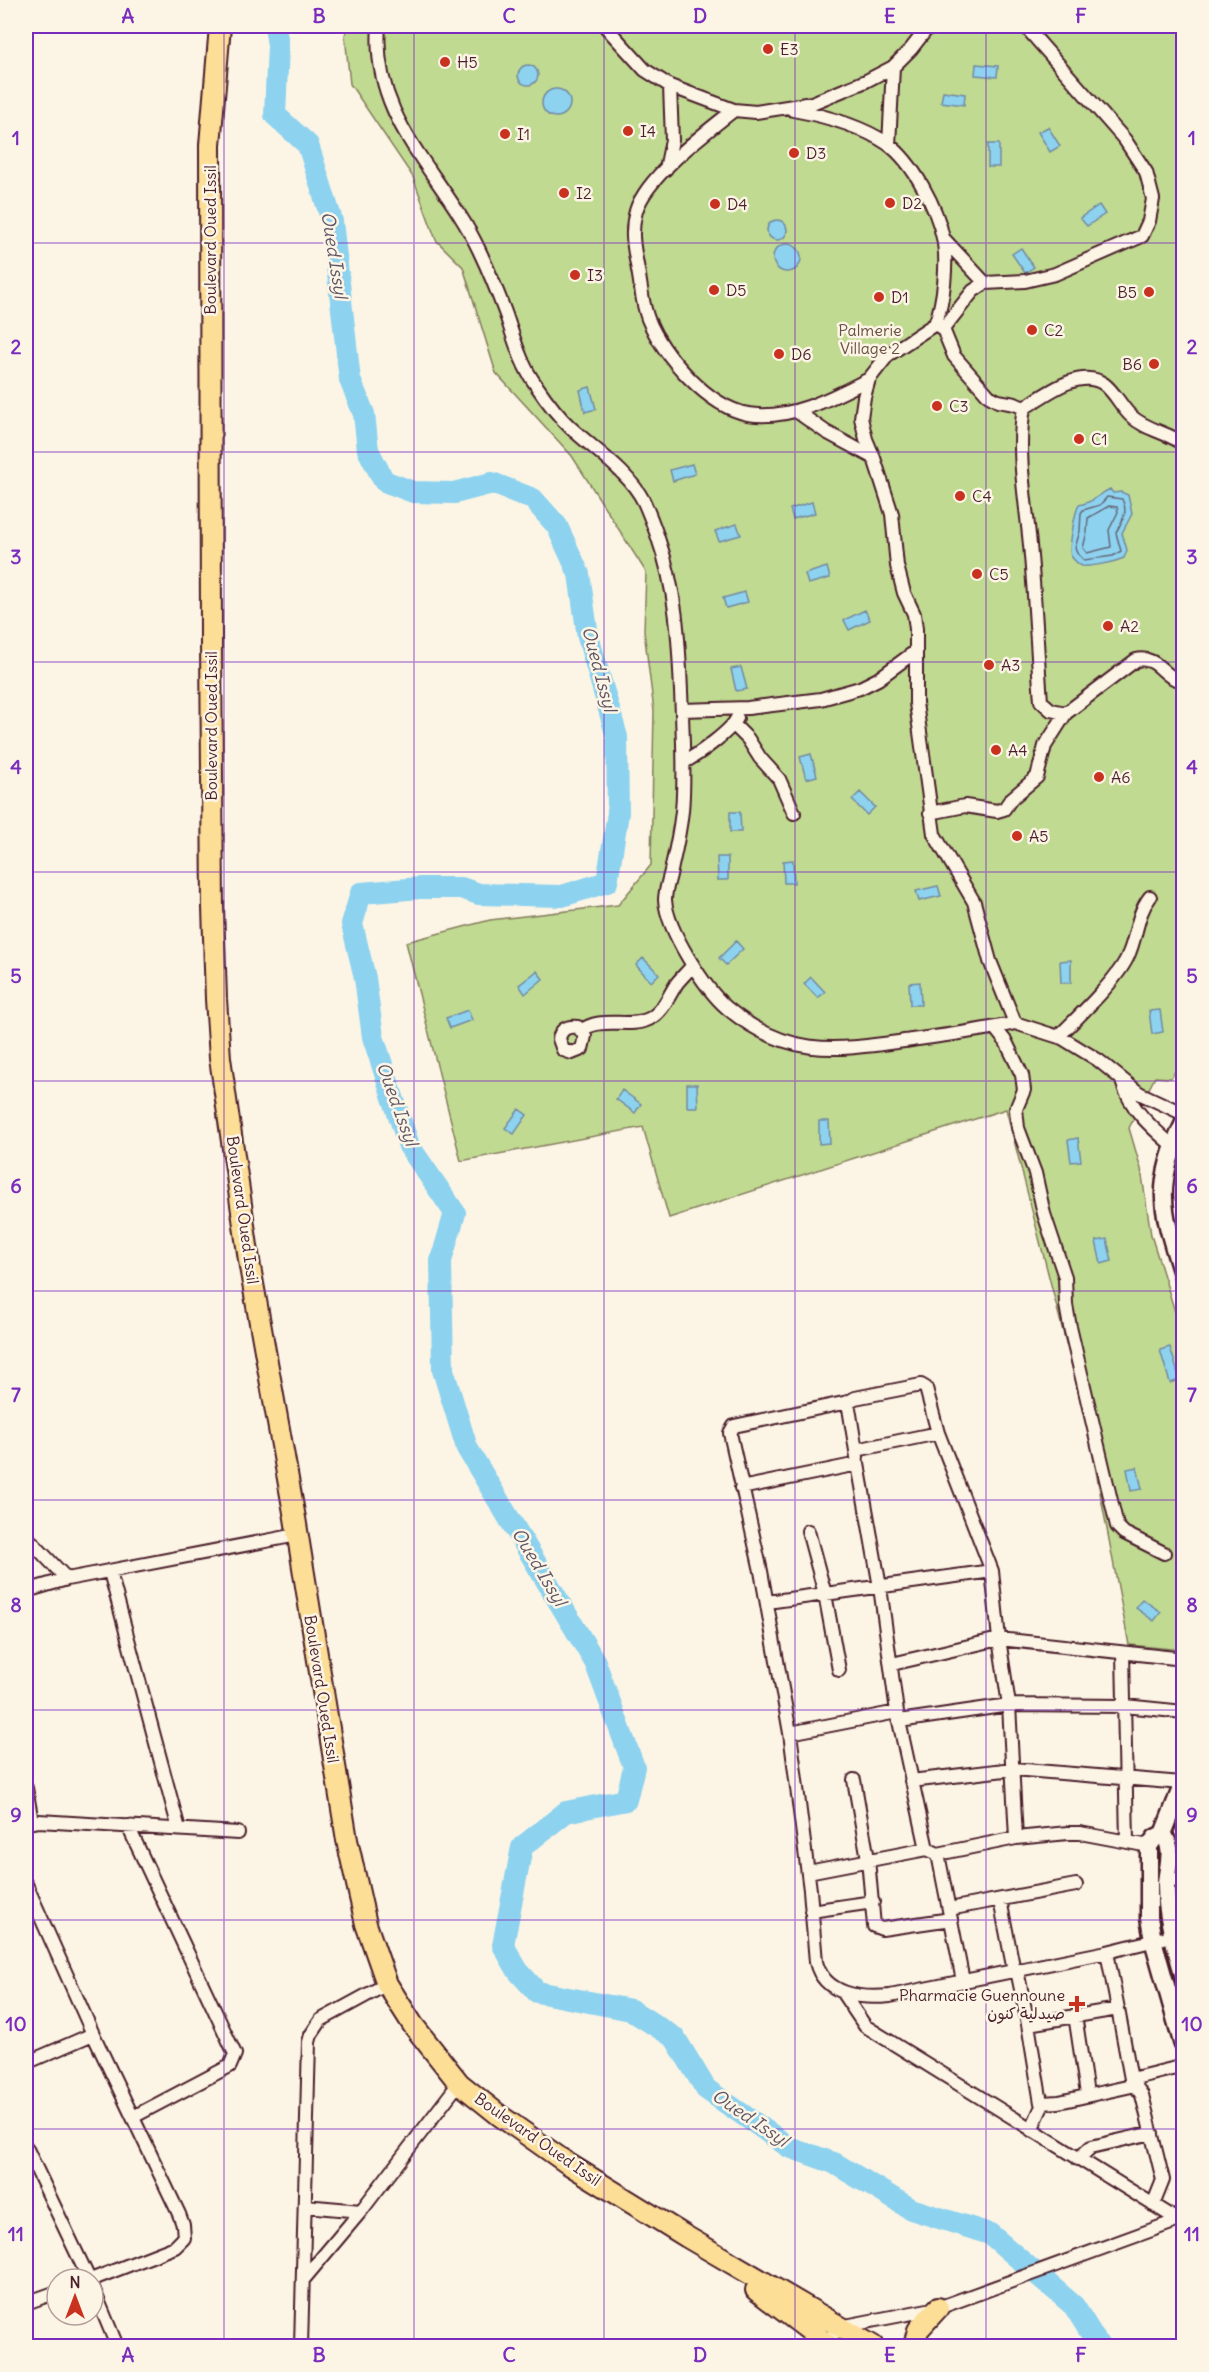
<svg xmlns="http://www.w3.org/2000/svg" width="1209" height="2372" font-family="Delius,'Playpen Sans Arabic',sans-serif">
	<style>
		.green { fill: #c0da91; stroke: #857c5e; stroke-width: 1.5 }
		.water { fill: #8dd2ef; stroke: #728aa1; stroke-width: 1.5 }
		.lines { fill: none; stroke-linecap: round; stroke-linejoin: round }
		.shore { stroke: #656779; stroke-width: 1.5 }
		.river { stroke: #8dd2ef; stroke-width: 22 }
		.street-casing { stroke: #4a1f2b; stroke-width: 16 }
		.secondary-casing { stroke: #4a1f2b; stroke-width: 21 }
		.primary-casing { stroke: #4a1f2b; stroke-width: 24 }
		.street { stroke: #fcf5e5; stroke-width: 12 }
		.secondary { stroke: #fcf5e5; stroke-width: 16 }
		.primary { stroke: #fcde96; stroke-width: 20 }
		.grid { fill: none; stroke: #7b2cbf; stroke-width: 1.5; stroke-opacity: 0.55 }
		.poi-dot { fill: #c8321e; stroke: #fcf5e5; stroke-width: 2 }
		.labels { text-anchor: middle; stroke-width: 5; stroke-linejoin: round; paint-order: stroke }
		.poi-label { font-size: 16px; fill: #4a1f2b; stroke: #fcf5e5; text-anchor: start }
		.street-label { font-size: 16px; fill: #4a1f2b; stroke: #fcf5e5 }
		.park-label { font-size: 16px; fill: #684e44; stroke: #fcf5e5 }
		.water-label { font-size: 18px; font-style: italic; fill: #5e5566; stroke: #fcf5e5 }
		.neatline { fill: none; stroke: #7b2cbf; stroke-width: 2 }
		.grid-label { font-size: 20px; text-anchor: middle; font-weight: bold; fill: #7b2cbf }
	</style>
	<rect width="100%" height="100%" fill="#fcf5e5"/>
	<filter id="ink" filterUnits="userSpaceOnUse"><feTurbulence type="fractalNoise" baseFrequency=".0167" numOctaves="2"/><feDisplacementMap in="SourceGraphic" scale="12" xChannelSelector="R" yChannelSelector="G"/><feConvolveMatrix kernelMatrix="1 2 1 2 8 2 1 2 1" color-interpolation-filters="sRGB"/></filter>
	<g filter="url(#ink)">
		<path class="green" d="M 348,26 L 1183,26 L 1183,1058 L 1171,1078 L 1155,1077 L 1129,1128 L 1141,1169 L 1151,1235 L 1183,1337 L 1183,1650 L 1129,1645 L 1088,1429 L 1006,1109 L 669,1218 L 643,1127 L 461,1161 L 406,942 L 490,920 L 618,905 L 651,865 L 654,711 L 644,631 L 646,572 L 572,456 L 496,373 L 463,267 L 436,240 L 413,177 L 350,84 L 345,35 Z"/>
		<path class="water" d="M 976,64 L 998,66 L 997,77 L 975,75 Z
			M518 75a10 10 0 1 1 20 0a10 10 0 1 1-20 0Z
			M542 103a14 14 0 1 1 28 0a14 14 0 1 1-28 0Z
			M 943,91 L 965,94 L 964,105 L 941,102 Z
			M 1048,127 L 1060,146 L 1050,152 L 1038,132 Z
			M 988,144 L 999,144 L 999,167 L 988,167 Z
			M 1099,205 L 1105,214 L 1087,226 L 1080,218 Z
			M767 230a10 10 0 1 1 20 0a10 10 0 1 1-20 0Z
			M773 258a14 14 0 1 1 28 0a14 14 0 1 1-28 0Z
			M 1021,248 L 1034,267 L 1025,273 L 1012,254 Z
			M 590,387 L 596,409 L 585,412 L 580,390 Z
			M 692,464 L 695,474 L 673,481 L 670,470 Z
			M 1110,489 L 1113,493 L 1121,492 L 1128,495 L 1132,514 L 1122,533 L 1127,550 L 1124,558 C 1115,562 1091,567 1082,566 C 1078,564 1074,560 1071,556 C 1068,550 1075,511 1079,505 C 1095,502 1097,495 1110,489 Z
			M 812,502 L 815,513 L 793,519 L 790,509 Z
			M 737,524 L 741,535 L 719,541 L 715,531 Z
			M 827,567 L 830,578 L 808,584 L 805,574 Z
			M 745,592 L 748,602 L 726,608 L 723,598 Z
			M 865,610 L 870,620 L 849,630 L 844,620 Z
			M 741,667 L 747,689 L 736,691 L 731,669 Z
			M 811,754 L 817,776 L 806,779 L 800,757 Z
			M 860,792 L 875,807 L 867,815 L 852,800 Z
			M 730,812 L 740,812 L 741,832 L 730,832 Z
			M 717,857 L 728,857 L 728,880 L 718,880 Z
			M 793,860 L 794,883 L 784,883 L 783,861 Z
			M 938,886 L 941,896 L 919,901 L 916,891 Z
			M 736,941 L 743,949 L 726,965 L 719,958 Z
			M 643,958 L 659,974 L 651,982 L 636,965 Z
			M 1071,960 L 1071,983 L 1061,983 L 1060,961 Z
			M 537,971 L 543,979 L 525,994 L 519,985 Z
			M 811,977 L 825,992 L 818,998 L 804,984 Z
			M 920,982 L 921,1005 L 910,1005 L 909,983 Z
			M 468,1010 L 472,1020 L 450,1028 L 446,1018 Z
			M 1160,1010 L 1163,1032 L 1152,1034 L 1149,1011 Z
			M 687,1084 L 697,1084 L 698,1107 L 687,1107 Z
			M 622,1090 L 641,1104 L 635,1113 L 616,1099 Z
			M 519,1109 L 527,1115 L 514,1134 L 505,1128 Z
			M 819,1121 L 829,1121 L 830,1143 L 819,1144 Z
			M 1078,1138 L 1081,1161 L 1071,1162 L 1068,1140 Z
			M 1107,1239 L 1112,1261 L 1101,1264 L 1096,1241 Z
			M 1170,1347 L 1180,1380 L 1170,1383 L 1160,1350 Z
			M 1137,1467 L 1142,1489 L 1131,1491 L 1127,1469 Z
			M 1142,1599 L 1161,1612 L 1154,1621 L 1136,1608 Z"/>
		<g class="lines">
			<path class="shore" d="M 1107,497 L 1122,499 C 1129,513 1122,520 1116,533 L 1121,551 L 1113,556 L 1084,560 L 1077,553 L 1075,548 L 1080,531 L 1081,513 L 1083,510 L 1100,505 Z
				M 1109,506 L 1117,507 L 1118,512 L 1109,530 L 1111,547 L 1087,553 L 1083,548 L 1087,532 L 1088,518 Z"/>
			<path class="river" d="M 275,26 L 278,45 L 275,115 L 308,145 L 332,221 L 350,380 L 364,414 L 368,450 L 384,481 L 413,492 L 454,493 L 492,483 L 533,499 L 557,526 L 579,574 L 588,637 L 617,737 L 618,813 L 607,882 L 562,896 L 479,894 L 461,888 L 420,888 L 361,893 L 352,924 L 365,978 L 373,1037 L 409,1146 L 455,1213 L 441,1261 L 443,1370 L 467,1448 L 595,1662 L 634,1767 L 626,1800 L 566,1812 L 522,1847 L 503,1945 L 518,1971 L 537,1992 L 631,2010 L 675,2038 L 706,2089 L 789,2147 L 834,2163 L 911,2209 L 990,2234 L 1074,2306 L 1099,2346"/>
			<g class="street-casing">
				<path id="street" d="M 379,26 C 371,121 443,173 479,250 C 489,271 498,293 506,315 C 514,338 521,365 536,385 C 546,400 558,416 571,428 C 596,451 629,472 644,502 C 649,513 653,524 657,535 C 679,597 679,649 682,714 C 683,746 685,778 682,811 C 680,829 676,849 672,866 C 670,878 665,889 665,900 C 667,930 705,989 727,1008 C 790,1060 838,1050 912,1040 C 947,1035 981,1031 1015,1023
					M 605,26 L 645,70 L 670,86 L 734,110 L 756,112 L 812,103 L 866,81 L 893,67 L 911,49 L 929,26
					M 1025,26 L 1125,140 L 1146,172 L 1153,199 L 1149,221 L 1142,236 L 1055,274 L 1025,281 L 985,283 L 973,291 L 943,329 L 935,324 L 888,355 L 869,379 L 864,397 L 861,418 L 866,439 L 874,458 L 892,514 L 897,566 L 904,593 L 914,614 L 916,629 L 916,703 L 934,834 L 974,902 L 990,961 L 1015,1023 L 1062,1038 L 1098,1060 L 1139,1093 L 1184,1114
					M 734,110 C 706,132 646,177 636,211 C 630,232 634,249 638,270 C 641,285 642,304 648,319 C 663,355 708,407 748,414 C 790,421 834,397 869,379
					M 793,110 C 826,116 860,125 888,144 C 913,162 937,208 943,238 C 948,261 944,302 935,324
					M 889,145 L 893,67
					M 666,169 L 672,140 L 670,86
					M 944,239 L 985,283
					M 943,329 L 954,356 L 989,396 L 998,401 L 1015,404 L 1024,408
					M 796,411 L 826,432 L 874,458
					M 1184,444 C 1167,432 1146,430 1131,416 C 1121,407 1115,392 1104,384 C 1080,367 1045,395 1024,408 C 1016,452 1026,501 1030,545 C 1035,597 1037,649 1041,701 L 1051,710 L 1066,713 L 1136,660 C 1160,655 1163,681 1184,680
					M 682,710 L 748,708 L 821,699 L 860,688 L 878,679 L 916,651
					M 734,725 L 748,739 L 760,758 L 779,779 L 794,813
					M 684,762 C 698,755 732,730 737,718
					M 930,813 L 965,806 L 997,811 L 1004,809 L 1011,799 L 1037,777 L 1045,746 L 1066,713
					M 995,1028 L 1006,1042 L 1022,1075 L 1024,1090 L 1016,1109 L 1018,1128 L 1035,1173 L 1044,1214 L 1065,1277 L 1066,1305 L 1070,1327 L 1117,1526 L 1124,1533 L 1164,1553
					M 581,1031 L 585,1036 L 582,1049 L 572,1053 L 563,1050 L 559,1039 C 561,1028 568,1026 578,1027 L 581,1031 C 601,1015 628,1029 649,1019 C 663,1012 669,995 677,983 C 682,977 688,971 693,965
					M 1059,1036 C 1078,1017 1115,982 1127,958 C 1137,938 1136,915 1150,897
					M 1122,1081 C 1130,1109 1151,1127 1173,1146
					M 848,1402 L 857,1457
					M 856,1450 L 938,1433
					M 741,1488 L 858,1464 L 880,1587 L 897,1712 L 927,1849
					M 808,1531 L 825,1594 L 839,1670
					M 26,1536 L 67,1579
					M 110,1572 L 179,1829
					M 26,1591 L 67,1579 L 297,1535
					M 767,1602 L 992,1571
					M 1123,1653 L 1127,1841
					M 892,1664 L 999,1639 L 1184,1659
					M 899,1721 L 1009,1705 L 1125,1706 L 1184,1712
					M 790,1733 L 897,1712
					M 854,1780 L 868,1859 L 874,1926 L 882,1929 L 951,1919
					M 911,1781 L 1013,1769 L 1182,1783
					M 26,1788 L 32,1822
					M 26,1823 L 39,1821 L 238,1833
					M 128,1826 L 235,2054 L 230,2066 L 133,2117
					M 1016,1838 L 1009,1705 L 999,1639 L 992,1571 L 938,1433 L 926,1388 L 921,1385 L 855,1398 L 848,1402 L 734,1426 L 730,1433 L 761,1571 L 790,1733 L 810,1890 L 816,1962 C 824,1995 861,1999 890,1996 L 1107,1952 L 1184,1933
					M 938,1854 L 963,1981
					M 808,1872 L 927,1849 L 938,1854 L 1016,1838 L 1068,1833 L 1080,1833 L 1149,1846
					M 1166,1883 L 1184,1877
					M 26,1884 L 93,2034 L 179,2214 L 183,2225 L 184,2238 L 175,2247 L 93,2279
					M 1000,1900 L 1014,1971
					M 949,1909 L 1076,1885
					M 811,1911 L 873,1902
					M 1107,1952 L 1118,2009
					M 1017,1970 L 1028,2024 L 1118,2009 L 1131,2079 L 1184,2066
					M 842,1992 L 865,2026 L 1178,2220
					M 1075,2015 L 1087,2094
					M 1028,2024 L 1041,2103 L 1059,2102 L 1136,2085
					M 26,2063 L 93,2034
					M 1131,2080 L 1142,2095 L 1163,2180 L 1153,2205
					M 1031,2130 L 1043,2104
					M 26,2147 L 89,2279
					M 1078,2159 L 1091,2147 L 1152,2133
					M 305,2206 L 361,2211
					M 303,2280 L 361,2211 L 459,2083
					M 93,2288 L 117,2346
					M 26,2303 L 57,2292
					M 301,2346 L 309,2042 L 311,2035 L 321,2020 L 387,1984
					M 823,2346 L 840,2327 L 938,2308 L 1182,2219"/>
			</g>
			<g class="secondary-casing">
				<path id="secondary" d="M 1184,1123 C 1151,1190 1164,1214 1184,1281
					M 1184,1781 L 1163,1834 L 1155,1838 L 1149,1846 L 1149,1918 L 1153,1940 L 1184,2049
					M 1163,1834 C 1175,1849 1167,1867 1166,1884 C 1166,1916 1175,1946 1184,1977"/>
			</g>
			<g class="primary-casing">
				<path id="primary" d="M 220,26 L 210,145 L 211,643 L 213,907 L 216,999 L 220,1058 L 250,1267 L 295,1518 L 347,1840 L 366,1924 L 387,1984 L 413,2025 L 459,2083 L 499,2115 L 567,2163 L 687,2237 L 873,2346
					M 756,2290 L 830,2346
					M 914,2346 L 918,2330 L 938,2308"/>
			</g>
			<use href="#street" class="street"/>
			<use href="#secondary" class="secondary"/>
			<use href="#primary" class="primary"/>
		</g>
	</g>
	<path class="grid" d="M 224,26 L 224,2346M 414,26 L 414,2346M 604,26 L 604,2346M 795,26 L 795,2346M 986,26 L 986,2346M 26,243 L 1184,243M 26,452 L 1184,452M 26,662 L 1184,662M 26,872 L 1184,872M 26,1081 L 1184,1081M 26,1291 L 1184,1291M 26,1500 L 1184,1500M 26,1710 L 1184,1710M 26,1920 L 1184,1920M 26,2129 L 1184,2129"/>
	<g class="poi-dot">
		<circle cx="768" cy="49" r="6"/>
		<circle cx="445" cy="62" r="6"/>
		<circle cx="628" cy="131" r="6"/>
		<circle cx="505" cy="134" r="6"/>
		<circle cx="794" cy="153" r="6"/>
		<circle cx="564" cy="193" r="6"/>
		<circle cx="890" cy="203" r="6"/>
		<circle cx="715" cy="204" r="6"/>
		<circle cx="575" cy="275" r="6"/>
		<circle cx="714" cy="290" r="6"/>
		<circle cx="1149" cy="292" r="6"/>
		<circle cx="879" cy="297" r="6"/>
		<circle cx="1032" cy="330" r="6"/>
		<circle cx="779" cy="354" r="6"/>
		<circle cx="1154" cy="364" r="6"/>
		<circle cx="937" cy="406" r="6"/>
		<circle cx="1079" cy="439" r="6"/>
		<circle cx="960" cy="496" r="6"/>
		<circle cx="977" cy="574" r="6"/>
		<circle cx="1108" cy="626" r="6"/>
		<circle cx="989" cy="665" r="6"/>
		<circle cx="996" cy="750" r="6"/>
		<circle cx="1099" cy="777" r="6"/>
		<circle cx="1017" cy="836" r="6"/>
		<path d="M1074 1995h6v6h6v6h-6v6h-6v-6h-6v-6h6z"/>
	</g>
	<g class="labels">
		<g class="poi-label">
			<text x="780" y="55">E3</text>
			<text x="457" y="68">H5</text>
			<text x="640" y="137">I4</text>
			<text x="517" y="140">I1</text>
			<text x="806" y="159">D3</text>
			<text x="576" y="199">I2</text>
			<text x="902" y="209">D2</text>
			<text x="727" y="210">D4</text>
			<text x="587" y="281">I3</text>
			<text x="726" y="296">D5</text>
			<text x="1137" y="298" text-anchor="end">B5</text>
			<text x="891" y="303">D1</text>
			<text x="1044" y="336">C2</text>
			<text x="791" y="360">D6</text>
			<text x="1142" y="370" text-anchor="end">B6</text>
			<text x="949" y="412">C3</text>
			<text x="1091" y="445">C1</text>
			<text x="972" y="502">C4</text>
			<text x="989" y="580">C5</text>
			<text x="1120" y="632">A2</text>
			<text x="1001" y="671">A3</text>
			<text x="1008" y="756">A4</text>
			<text x="1111" y="783">A6</text>
			<text x="1029" y="842">A5</text>
			<text x="1065" y="2001" text-anchor="end">Pharmacie Guennoune<tspan x="1065" dy="18">صيدلية كنون</tspan></text>
		</g>
		<g class="street-label">
			<text transform="translate(210 240) rotate(-90)" y="6">Boulevard Oued Issil</text>
			<text transform="translate(211 726) rotate(-90)" y="6">Boulevard Oued Issil</text>
			<text transform="translate(243 1210) rotate(82)" y="6">Boulevard Oued Issil</text>
			<text transform="translate(322 1689) rotate(81)" y="6">Boulevard Oued Issil</text>
			<text transform="translate(538 2139) rotate(35)" y="6">Boulevard Oued Issil</text>
		</g>
		<g class="park-label">
			<text x="870" y="336">Palmerie<tspan x="870" dy="18">Village 2</tspan></text>
		</g>
		<g class="water-label">
			<text transform="translate(334 255) rotate(81)" y="6">Oued Issyl</text>
			<text transform="translate(599 669) rotate(75)" y="6">Oued Issyl</text>
			<text transform="translate(397 1104) rotate(70)" y="6">Oued Issyl</text>
			<text transform="translate(539 1567) rotate(59)" y="6">Oued Issyl</text>
			<text transform="translate(750 2118) rotate(34)" y="6">Oued Issyl</text>
		</g>
	</g>
	<rect width="1209" height="2372" fill="none" stroke="#fcf5e5" stroke-width="66"/>
	<g transform="translate(75 2297)"><circle r="28" fill="#fcf5e5" stroke="#b59f9b" stroke-width="1.5"/>
	<path d="M0-4.5L10 22L0 15L-10 22Z" fill="#c8321e"/>
	<text y="-9" font-size="16" font-weight="bold" text-anchor="middle" fill="#4a1f2b">N</text>
	</g>
	<rect x="33" y="33" width="1143" height="2306" class="neatline"/>
	<g class="grid-label">
		<text x="128" y="23">A</text>
		<text x="319" y="23">B</text>
		<text x="509" y="23">C</text>
		<text x="700" y="23">D</text>
		<text x="890" y="23">E</text>
		<text x="1081" y="23">F</text>
		<text x="16" y="145">1</text>
		<text x="1192" y="145">1</text>
		<text x="16" y="354">2</text>
		<text x="1192" y="354">2</text>
		<text x="16" y="564">3</text>
		<text x="1192" y="564">3</text>
		<text x="16" y="774">4</text>
		<text x="1192" y="774">4</text>
		<text x="16" y="983">5</text>
		<text x="1192" y="983">5</text>
		<text x="16" y="1193">6</text>
		<text x="1192" y="1193">6</text>
		<text x="16" y="1402">7</text>
		<text x="1192" y="1402">7</text>
		<text x="16" y="1612">8</text>
		<text x="1192" y="1612">8</text>
		<text x="16" y="1822">9</text>
		<text x="1192" y="1822">9</text>
		<text x="16" y="2031">10</text>
		<text x="1192" y="2031">10</text>
		<text x="16" y="2241">11</text>
		<text x="1192" y="2241">11</text>
		<text x="128" y="2362">A</text>
		<text x="319" y="2362">B</text>
		<text x="509" y="2362">C</text>
		<text x="700" y="2362">D</text>
		<text x="890" y="2362">E</text>
		<text x="1081" y="2362">F</text>
	</g>
</svg>
